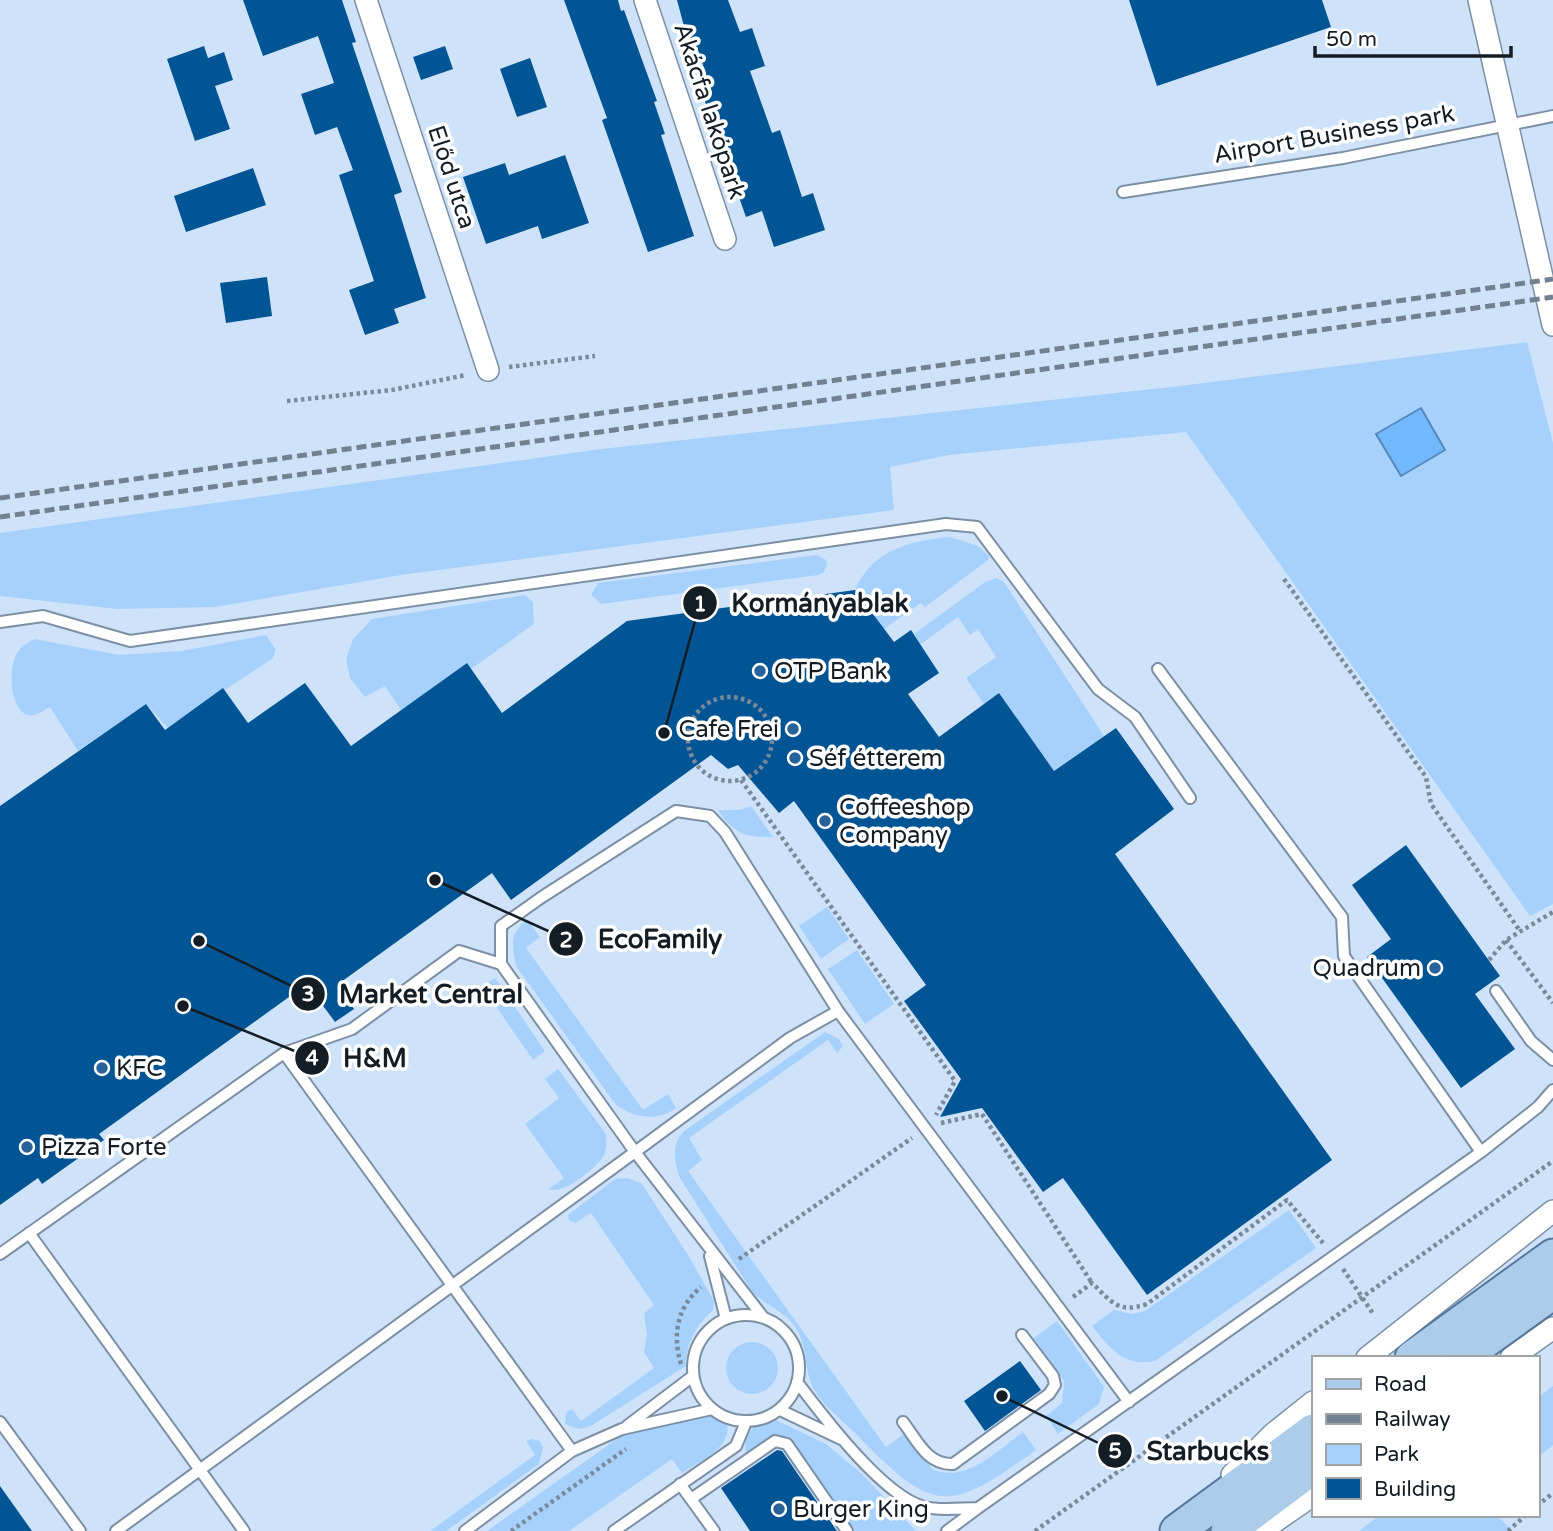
<svg xmlns="http://www.w3.org/2000/svg" width="1553" height="1531" font-family="'Varela Round',sans-serif">
	<style>
		.green { fill: #a7d1fd }
		.water { fill: #72b8fd; stroke: #5689bc; stroke-width: 2 }
		.building { fill: #025594 }
		.lines { fill: none; stroke-linecap: round; stroke-linejoin: round }
		.lane-casing { stroke: #7c90a5; stroke-width: 14 }
		.street-casing { stroke: #7c90a5; stroke-width: 24 }
		.primary-casing { stroke: #54789c; stroke-width: 37 }
		.path { stroke: #7a8a9a; stroke-width: 4.5; stroke-dasharray: 3.5 3.5; stroke-linecap: butt }
		.lane { stroke: #fff; stroke-width: 10 }
		.street { stroke: #fff; stroke-width: 21 }
		.primary { stroke: #adccea; stroke-width: 33 }
		.rail { stroke: #728190; stroke-width: 5; stroke-dasharray: 10 5; stroke-linecap: butt }
		.poi-dot { fill: #27639a; stroke: #fff; stroke-width: 2.5 }
		.labels { text-anchor: middle; stroke-width: 7; stroke-linejoin: round; paint-order: stroke }
		.street-label { font-size: 24px; fill: #141c24; stroke: #fff }
		.poi-label { font-size: 24px; fill: #141c24; stroke: #fff; text-anchor: start }
		.leader { fill: none; stroke: #141c24; stroke-width: 2.5 }
		.callout-dot { fill: #141c24; stroke: #fff; stroke-width: 2.5 }
		.mark-label { font-size: 21px; text-anchor: middle; font-weight: bold; fill: #fff }
		.callout-label { font-size: 26px; text-anchor: middle; font-weight: bold; fill: #141c24; stroke: #fff; stroke-width: 7; stroke-linejoin: round; paint-order: stroke }
	</style>
	<rect width="100%" height="100%" fill="#cee3fa"/>
	<path class="green" d="M 1527,342 L 1553,443 L 1553,904 L 1530,916 L 1186,432 L 949,455 L 890,467 L 894,510 L 401,575 L 215,607 L 117,609 L 0,596 L 0,533 L 601,449 L 1180,386 Z
		M 950,537 L 978,546 L 989,556 L 988,560 L 925,607 L 921,603 L 884,629 L 855,590 C 873,549 910,541 950,537 Z
		M 817,555 L 826,560 L 827,565 L 823,573 L 818,575 L 601,604 L 591,595 L 598,583 Z
		M 997,578 L 1004,582 L 1104,736 L 1054,771 L 999,694 L 984,704 L 966,678 L 996,657 L 978,629 L 970,635 L 958,617 L 921,644 L 914,634 L 985,582 Z
		M 525,595 L 533,602 L 534,624 L 471,669 L 401,710 L 385,686 L 365,697 L 350,678 L 346,659 L 353,639 L 372,619 Z
		M 266,635 L 276,650 L 273,658 L 168,728 L 146,704 L 78,751 L 50,707 C 46,709 40,713 35,715 C 10,721 5,666 20,649 C 23,645 30,642 34,639 L 120,655 L 181,651 Z
		M 751,806 L 773,837 C 746,838 733,833 718,810 L 739,810 Z
		M 827,907 L 849,939 L 821,959 L 799,926 Z
		M 527,919 L 540,937 L 526,948 L 643,1110 L 668,1094 L 676,1108 C 657,1122 635,1118 616,1105 L 516,966 C 512,944 509,935 527,919 Z
		M 857,950 L 894,1004 L 865,1024 L 828,969 Z
		M 495,978 L 545,1051 L 533,1060 L 482,986 Z
		M 825,1032 L 839,1039 L 843,1046 L 837,1053 L 828,1040 L 689,1138 L 702,1160 L 688,1171 L 886,1447 L 906,1432 L 932,1469 C 966,1484 996,1451 1023,1432 L 1036,1450 C 950,1511 936,1516 861,1439 C 846,1423 819,1404 811,1383 C 803,1361 809,1345 792,1323 C 781,1309 762,1304 751,1290 L 680,1178 C 674,1160 671,1146 684,1131 Z
		M 558,1069 L 606,1134 C 607,1144 607,1153 600,1161 C 590,1172 563,1195 548,1189 L 564,1178 L 525,1124 L 559,1098 L 545,1079 Z
		M 628,1178 L 642,1184 L 688,1255 L 714,1301 L 713,1310 C 696,1326 686,1342 686,1366 L 589,1427 L 579,1429 L 565,1424 L 566,1412 L 572,1409 L 581,1421 L 654,1368 L 644,1352 L 647,1335 L 644,1313 L 654,1305 L 591,1213 L 575,1223 L 569,1220 L 568,1215 L 615,1179 Z
		M 1289,1210 L 1316,1248 L 1155,1361 C 1124,1367 1110,1349 1092,1326 L 1114,1310 L 1132,1314 L 1145,1311 Z
		M 1057,1321 L 1104,1387 L 1099,1404 L 1058,1434 L 1046,1416 L 1062,1403 L 1064,1381 L 1034,1338 Z
		M726 1368a26 26 0 1 1 52 0a26 26 0 1 1-52 0Z
		M 1553,1386 L 1553,1445 L 1537,1458 L 1537,1398 Z
		M 709,1413 L 727,1423 C 733,1448 699,1461 682,1473 L 672,1459 L 569,1531 L 487,1531 L 621,1436 L 647,1426 Z
		M 774,1419 L 826,1444 L 862,1474 L 916,1531 L 853,1531 L 785,1437 L 778,1435 L 746,1454 C 742,1432 755,1424 774,1419 Z
		M 532,1439 L 540,1441 L 543,1448 L 539,1464 L 446,1531 L 430,1531 L 535,1455 L 526,1441 Z
		M 1380,1515 L 1497,1515 L 1512,1531 L 1359,1531 Z"/>
	<path class="water" d="M 1421,408 L 1445,450 L 1401,476 L 1376,434 Z"/>
	<path class="building" d="M 243,0 L 342,0 L 356,42 L 352,43 L 402,192 L 394,195 L 426,298 L 394,309 L 399,323 L 365,335 L 349,290 L 374,281 L 339,175 L 353,170 L 337,127 L 315,135 L 301,94 L 334,83 L 318,36 L 263,56 Z
		M 564,0 L 618,0 L 621,11 L 624,10 L 657,101 L 654,102 L 665,134 L 661,135 L 694,236 L 648,252 L 602,120 L 607,118 Z
		M 677,0 L 728,0 L 740,32 L 752,28 L 765,66 L 750,71 L 772,133 L 780,130 L 802,197 L 813,193 L 825,230 L 774,247 L 762,211 L 746,217 L 702,93 L 711,89 L 697,47 L 690,49 Z
		M 1129,0 L 1322,0 L 1331,27 L 1157,86 Z
		M 204,46 L 208,58 L 224,52 L 233,80 L 215,86 L 230,129 L 195,141 L 167,59 Z
		M 445,46 L 453,69 L 421,80 L 413,57 Z
		M 530,58 L 547,107 L 517,117 L 500,69 Z
		M 565,155 L 589,223 L 542,239 L 538,226 L 486,244 L 463,177 L 505,163 L 509,175 Z
		M 253,168 L 266,205 L 186,232 L 174,196 Z
		M 267,277 L 272,316 L 226,323 L 220,283 Z
		M 855,590 L 894,642 L 911,630 L 939,673 L 908,694 L 939,737 L 999,693 L 1054,771 L 1116,728 L 1174,809 L 1115,854 L 1332,1160 L 1147,1295 L 1063,1178 L 1043,1192 L 982,1108 L 940,1117 L 961,1079 L 904,1001 L 926,985 L 794,801 L 779,813 L 738,765 L 728,769 L 711,755 L 511,900 L 492,873 L 341,982 L 345,988 L 341,991 L 354,1009 L 335,1022 L 307,984 L 99,1134 L 104,1140 L 42,1184 L 38,1178 L 0,1205 L 0,806 L 146,704 L 165,730 L 223,688 L 248,723 L 305,683 L 351,746 L 467,663 L 502,713 L 627,621 Z
		M 1406,845 L 1500,976 L 1475,994 L 1515,1049 L 1461,1088 L 1367,957 L 1391,939 L 1352,885 Z
		M 1020,1361 L 1041,1390 L 985,1431 L 964,1401 Z
		M 777,1450 L 782,1451 L 837,1531 L 750,1531 L 721,1488 Z
		M 0,1486 L 32,1531 L 0,1531 Z"/>
	<g class="lines">
		<g class="lane-casing">
			<path id="lane" d="M 1123,192 L 1343,158 L 1553,116
				M 0,622 L 43,616 L 130,641 L 946,524 L 977,527 L 1098,689 L 1135,717 L 1190,798
				M 1158,669 L 1342,917 L 1344,956 L 1481,1152
				M 1496,991 L 1531,1041 L 1553,1060
				M 284,1053 L 572,1451
				M 29,1233 L 244,1531
				M 0,1254 L 284,1053 L 352,1029 L 459,951 L 501,964
				M 710,1256 L 726,1319
				M693 1368a53 53 0 1 1 106 0a53 53 0 1 1-106 0Z
				M 763,1317 L 635,1152 L 790,1038 L 838,1011
				M 797,1382 C 823,1416 882,1495 924,1507 C 940,1511 962,1508 978,1508 L 1481,1152 L 1538,1107 L 1553,1090
				M 780,1410 L 841,1439
				M 0,1422 L 80,1531
				M 903,1422 C 917,1440 927,1465 953,1464 L 1049,1394 L 1055,1385 L 1053,1376 L 1022,1335
				M 627,1426 L 693,1376
				M 680,1484 L 714,1531
				M 691,1499 L 775,1441 L 787,1444 L 847,1531
				M 116,1531 L 635,1152 L 501,964 L 501,926 L 542,897 L 676,811 L 710,816 L 725,832 L 838,1011 L 1129,1402
				M 465,1531 L 572,1451 L 622,1429 L 712,1409
				M 614,1531 L 736,1446 L 746,1422
				M 947,1531 L 978,1508"/>
		</g>
		<g class="street-casing">
			<path id="street" d="M 366,0 L 488,370
				M 645,0 L 725,239
				M 1479,0 L 1553,325
				M 1367,1358 L 1553,1211
				M 1511,1358 L 1553,1328
				M 1232,1475 L 1273,1434 L 1313,1402
				M 1261,1531 L 1313,1495"/>
		</g>
		<g class="primary-casing">
			<path id="primary" d="M 1412,1358 L 1553,1256
				M 1461,1358 L 1553,1292
				M 1177,1531 L 1313,1431
				M 1228,1531 L 1313,1467"/>
		</g>
		<path class="path" d="M 509,367 L 595,356
			M 287,401 L 392,390 L 466,375
			M 1284,579 L 1426,777 L 1431,804 L 1520,931
			M688 739a42 42 0 1 1 84 0a42 42 0 1 1-84 0Z
			M 741,780 L 955,1081 L 936,1115
			M 1506,940 L 1553,1003
			M 1489,960 L 1506,940 L 1553,912
			M 941,1123 L 982,1114 L 1092,1283
			M 739,1259 L 912,1138
			M 1343,1269 L 1374,1315
			M 1073,1297 L 1092,1283 C 1112,1302 1118,1314 1147,1304 L 1287,1200 L 1323,1243
			M 681,1364 C 672,1335 677,1307 701,1287
			M 1537,1506 L 1553,1493
			M 511,1531 L 626,1449
			M 1035,1531 L 1553,1161
			M 1508,1531 L 1526,1515"/>
		<use href="#lane" class="lane"/>
		<use href="#street" class="street"/>
		<use href="#primary" class="primary"/>
		<path class="rail" d="M 0,498 L 1553,279
			M 0,517 L 1553,297"/>
	</g>
	<g class="poi-dot">
		<circle cx="760" cy="671" r="7"/>
		<circle cx="793" cy="729" r="7"/>
		<circle cx="795" cy="758" r="7"/>
		<circle cx="825" cy="821" r="7"/>
		<circle cx="1435" cy="968" r="7"/>
		<circle cx="102" cy="1068" r="7"/>
		<circle cx="27" cy="1147" r="7"/>
		<circle cx="779" cy="1509" r="7"/>
	</g>
	<g class="labels">
		<g class="street-label">
			<text transform="translate(710 111) rotate(72)" y="8">Akácfa lakópark</text>
			<text transform="translate(1334 134) rotate(-10)" y="8">Airport Business park</text>
			<text transform="translate(452 177) rotate(72)" y="8">Előd utca</text>
		</g>
		<g class="poi-label">
			<text x="774" y="679">OTP Bank</text>
			<text x="779" y="737" text-anchor="end">Cafe Frei</text>
			<text x="809" y="766">Séf étterem</text>
			<text x="839" y="815">Coffeeshop<tspan x="839" dy="28">Company</tspan></text>
			<text x="1421" y="976" text-anchor="end">Quadrum</text>
			<text x="116" y="1076">KFC</text>
			<text x="41" y="1155">Pizza Forte</text>
			<text x="793" y="1517">Burger King</text>
		</g>
	</g>
	<path class="leader" d="M664 733L700 603M435 880L566 939M199 941L308 994M183 1006L312 1058M1002 1396L1115 1451"/>
	<g class="callout-dot">
		<circle cx="664" cy="733" r="7"/>
		<circle cx="435" cy="880" r="7"/>
		<circle cx="199" cy="941" r="7"/>
		<circle cx="183" cy="1006" r="7"/>
		<circle cx="1002" cy="1396" r="7"/>
		<circle cx="700" cy="603" r="18"/>
		<circle cx="566" cy="939" r="18"/>
		<circle cx="308" cy="994" r="18"/>
		<circle cx="312" cy="1058" r="18"/>
		<circle cx="1115" cy="1451" r="18"/>
	</g>
	<g class="mark-label">
		<text x="700" y="611">1</text>
		<text x="566" y="947">2</text>
		<text x="308" y="1001">3</text>
		<text x="312" y="1065">4</text>
		<text x="1115" y="1458">5</text>
	</g>
	<g class="callout-label">
		<text x="820" y="612">Kormányablak</text>
		<text x="660" y="948">EcoFamily</text>
		<text x="431" y="1003">Market Central</text>
		<text x="375" y="1067">H&amp;M</text>
		<text x="1208" y="1460">Starbucks</text>
	</g>
	<rect x="1312" y="1356" width="228" height="161" fill="#ffffff" stroke="#a1a4a7" stroke-width="2"/>
	<rect x="1326" y="1379" width="35" height="10" fill="#adccea" stroke="#a1a4a7" stroke-width="2"/>
	<text x="1374" y="1391" font-size="21" fill="#141c24">Road</text>
	<rect x="1326" y="1414" width="35" height="10" fill="#728190" stroke="#a1a4a7" stroke-width="2"/>
	<text x="1374" y="1426" font-size="21" fill="#141c24">Railway</text>
	<rect x="1326" y="1444" width="35" height="21" fill="#a7d1fd" stroke="#a1a4a7" stroke-width="2"/>
	<text x="1374" y="1461" font-size="21" fill="#141c24">Park</text>
	<rect x="1326" y="1478" width="35" height="21" fill="#025594" stroke="#a1a4a7" stroke-width="2"/>
	<text x="1374" y="1496" font-size="21" fill="#141c24">Building</text>
	<path d="M1315 46v10h196v-10" fill="none" stroke="#141c24" stroke-width="3.5"/>
	<text x="1326" y="46" font-size="21" fill="#141c24" stroke="#ffffff" stroke-width="5" paint-order="stroke">50 m</text>
</svg>
